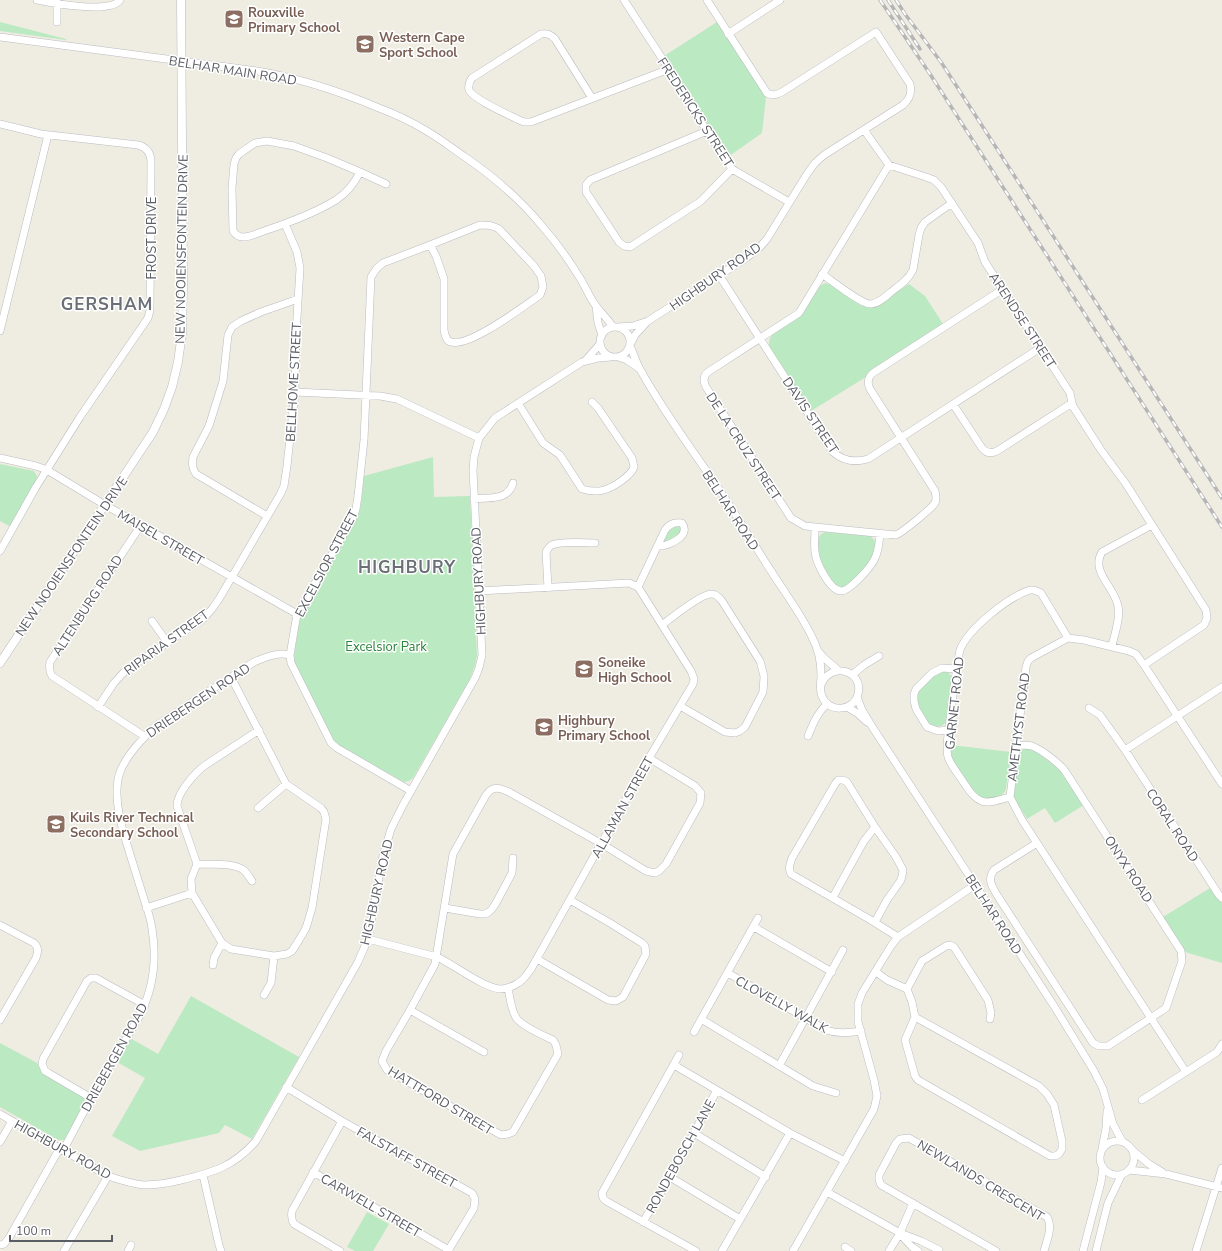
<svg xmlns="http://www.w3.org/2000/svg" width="1222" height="1251" font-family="'Nunito Sans',sans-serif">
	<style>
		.green { fill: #bbe9c1 }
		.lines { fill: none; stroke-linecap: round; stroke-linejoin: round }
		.minor-casing { stroke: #babbc2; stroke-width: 8 }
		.tertiary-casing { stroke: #babbc2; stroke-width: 9 }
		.minor { stroke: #fff; stroke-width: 7 }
		.tertiary { stroke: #fff; stroke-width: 8 }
		.rail-casing { stroke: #b6b6b7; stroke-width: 3.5 }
		.rail { stroke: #fff; stroke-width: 2; stroke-dasharray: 6; stroke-linecap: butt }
		.labels { text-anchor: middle; stroke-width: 3; stroke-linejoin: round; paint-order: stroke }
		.education-label { font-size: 13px; font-weight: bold; fill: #785e54; stroke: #fff; text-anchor: start }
		.street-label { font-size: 13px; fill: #5a5d64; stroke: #fff }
		.park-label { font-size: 13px; fill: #2b823a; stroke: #fff }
		.district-label { font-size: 17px; font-weight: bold; letter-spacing: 1px; fill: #6b6f76; stroke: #fff }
	</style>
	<rect width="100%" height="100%" fill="#efede2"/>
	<path class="green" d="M 0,22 L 66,39 L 66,40 L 0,31 Z
		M 717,22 L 763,93 L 766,97 L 762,133 L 728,157 L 664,56 Z
		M 825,283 L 833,285 L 860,305 L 869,307 L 877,304 L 909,284 L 925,296 L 943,324 L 869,372 L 866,377 L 811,411 L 770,348 C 768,343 769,339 773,334 L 801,316 L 820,286 Z
		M 433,457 L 434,497 L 470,496 L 477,655 L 475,665 L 470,679 L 413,778 L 409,781 L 404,782 L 339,746 L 334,742 L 295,666 L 294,656 L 300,618 L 359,513 L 361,504 L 364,476 Z
		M 0,464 L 34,471 L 37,476 L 36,482 L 11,527 L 0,521 Z
		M 678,525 L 681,528 L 681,532 L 666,542 L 663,542 L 667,531 Z
		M 825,532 L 870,536 C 888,547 855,580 845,587 C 841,587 837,587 834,584 C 825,575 807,538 825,532 Z
		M 947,671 L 952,677 L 948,720 C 933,741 912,706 918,691 L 937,672 Z
		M 951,745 L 1011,752 L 1006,789 C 1003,798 993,798 985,800 L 975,795 L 951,757 L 950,753 Z
		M 1027,748 L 1033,749 L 1060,770 L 1084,805 L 1055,823 L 1045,808 L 1027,819 L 1013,796 L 1018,753 L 1021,750 Z
		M 1210,888 L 1215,896 L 1222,902 L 1222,963 L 1185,952 L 1163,917 Z
		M 191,996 L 299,1057 L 252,1139 L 225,1125 L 219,1133 L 140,1151 L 112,1136 L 145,1078 L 117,1062 L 130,1038 L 158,1054 Z
		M 0,1043 L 39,1064 L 42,1071 L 83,1096 L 85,1100 L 85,1104 L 64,1140 L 58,1140 L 0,1107 Z
		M 367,1212 L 389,1224 L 373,1251 L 355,1251 L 347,1247 Z"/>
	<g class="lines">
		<g class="minor-casing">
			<path id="minor" d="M 37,0 C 52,3 111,14 120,0
				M 57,0 L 57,22
				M 624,0 L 669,69 L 686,99 L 732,169 L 789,202
				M 728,34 L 780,0
				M 0,37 L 257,71 C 299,78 339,91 379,108 C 395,114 410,121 425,130 C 439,138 452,148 465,157 C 494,177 520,199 542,226 C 555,241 567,257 578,275 C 585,285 589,297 596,306 C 602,314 608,319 613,327
				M 592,98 L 555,39 C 550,34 547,33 541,34 L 472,78 C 469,82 468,85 469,90 C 473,99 507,114 517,119 L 524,122 L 531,122 L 669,69
				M 0,124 L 41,134 L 138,145 C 146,147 150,152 151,160 L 150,310 L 148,318 L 80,417 L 36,487 L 0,551
				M 864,130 L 889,165 L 926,177 L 934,180 L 941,187 L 978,243 L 985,262 L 1070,393 L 1072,403 L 997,451 C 991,454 986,453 982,448 L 953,404
				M 707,131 L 590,180 L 586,185 L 586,192 L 619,242 L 624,246 L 630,247 L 701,201 L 732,169
				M 889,165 L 799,313 L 708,372 C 703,376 703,381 706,387 L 791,518 L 805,526 L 896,535 C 903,532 931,509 935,503 C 937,499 936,495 935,491 L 870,389 C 867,383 868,377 873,373 L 1003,289
				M 360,172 L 327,158 L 294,146 L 267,141 L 255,143 L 239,154 L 236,158 L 234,164 L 232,188 L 233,231 C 235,234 239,237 243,237 C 250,237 258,233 264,231 C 288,223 315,213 336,200 C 347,193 354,184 360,172 L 386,184
				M 822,274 C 831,280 861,304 870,304 C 878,304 885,297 891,292 C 900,285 908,280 913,270 L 919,235 L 921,228 L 925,222 L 952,203
				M 719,275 L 833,452 C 843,461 854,463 868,459 L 1040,348
				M 596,306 L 598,323 L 602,335
				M600 342a15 15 0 1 1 30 0a15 15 0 1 1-30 0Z
				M 618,327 L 633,326 L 648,321 L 746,258 L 760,247 L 767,239 L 807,174 L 815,163 L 824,155 L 903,105 C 910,99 912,93 910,84 L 876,32 L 782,92 C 776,95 773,96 767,93 L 707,0
				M 0,331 L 48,135
				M 631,343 L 635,335 L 646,323
				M 630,346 C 634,354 636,363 641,371 C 662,409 688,444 712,479 C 733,509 751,540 771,571 C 785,593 801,614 812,637 C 819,650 821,661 821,675 C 821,682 819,690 822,696 C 828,713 854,712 858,694 C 864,670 830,661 821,685
				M 618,357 L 627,360 L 640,369
				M 585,361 L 600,344
				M 295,392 L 380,396 L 397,399 L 479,438
				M 518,403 L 543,443 L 560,455 L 582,489 C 589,491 597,492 604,490 C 614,487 631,476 634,467 L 632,458 L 598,408 L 592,402
				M 1072,403 L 1074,408 L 1101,450 L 1126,484 L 1206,610 L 1207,618 L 1204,625 L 1144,665
				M 0,458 L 36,466 L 47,470 L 105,505 L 297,614
				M 474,499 C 490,497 508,501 513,483
				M 267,516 L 196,474 C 192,468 192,464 193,457 L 209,426 L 223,381 L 228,335 L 232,327 L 241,321 L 261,312 L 298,299
				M 141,525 L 50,662 C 49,667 49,671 52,676 L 144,736
				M 815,527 C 815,535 814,543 815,552 C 816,562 829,590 841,591 C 850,591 872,566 875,558 C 879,550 879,542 880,534
				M 638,587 L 665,530 C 669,524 675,522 682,523 C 691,535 672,544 662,546 L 659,544
				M 548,588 L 546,552 C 548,549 549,546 552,545 C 561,541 584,543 595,543
				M 152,621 L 167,642
				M 662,625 C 671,618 701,594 711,594 C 716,594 719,597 722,601 L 760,661 L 764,676 L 763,692 L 745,727 L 740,731 L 735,733 L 725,732 L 680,706
				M 1112,646 C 1114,636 1121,617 1118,606 C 1115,588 1090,571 1102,552 L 1152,525
				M 819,652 L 824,658 L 838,670
				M 852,675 L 864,665 L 879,656
				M 231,677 L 286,784 L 321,808 L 324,812 L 326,819 L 312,908 L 306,928 L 299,940 L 292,951 L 287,954 L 274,956 L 231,949 L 222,943 L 192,893 L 191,879 L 197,864 L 177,806 C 177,793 194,774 204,766 L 259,730
				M 857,697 L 862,710 L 873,728 L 1054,1006 L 1094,1071 L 1103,1089 L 1113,1124 L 1122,1141
				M 98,707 L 114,683 L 126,670 L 203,619 L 212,609 L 219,599 L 281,493 L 284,486 L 287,466 L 295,392 L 296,334 L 300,268 L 297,252 L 285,224
				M 847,707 L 857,713 L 867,722
				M 1089,708 L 1100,715 L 1125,750 L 1219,895 L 1222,898
				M 949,730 L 938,731 L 927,727 L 916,709 L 914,701 L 914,694 L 916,689 L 932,673 L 942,668 L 956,669
				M 808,736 C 813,724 817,713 827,704
				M 1017,745 C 1022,745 1027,745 1032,746 C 1042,750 1059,763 1065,771 L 1181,951 L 1182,961 L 1166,1008 L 1108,1046 L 1099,1046 L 1093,1043 L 997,895 C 992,886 987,880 994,870 L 1037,843
				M 1125,750 L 1222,687
				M 411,791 L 337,748 L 331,743 L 291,663 L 290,655 L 297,614 L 352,520 L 356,509 L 358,496 L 364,440 L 371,277 L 377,268 L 383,263 L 430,245 L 436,256 L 444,279 L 444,330 C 445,335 446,341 451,342 C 469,348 524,306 540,295 L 543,287 L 541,276 L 534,266 L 499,229 C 492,225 488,225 480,225 L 430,245
				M 1010,797 C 985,804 979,807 964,783 C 959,775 951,766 948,757 C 945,746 949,732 950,720 C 953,697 955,674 960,650 C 968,629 1008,597 1030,590 L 1034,590 L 1041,593 L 1068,638
				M 258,808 L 286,784
				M 197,864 C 210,865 229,862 242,869 C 246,871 249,877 252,881
				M 833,897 L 864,841 L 875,827
				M 146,908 L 192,893
				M 445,908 L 480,914 L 485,914 L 489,912 L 492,909 L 496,903 L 512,873 L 513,858
				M 875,922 L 887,900 L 901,880 L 902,876 L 903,870 L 896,857 L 875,827 L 847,782 L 843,780 L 838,780 L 835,784 L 792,858 C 790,864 788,868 791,874 L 869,919 L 898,937
				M 0,925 L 34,943 C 39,948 38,952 36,958 L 0,1020
				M 754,927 L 832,972
				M 368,939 L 437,957 C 453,964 485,989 501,989 C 506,989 514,986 518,983 C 524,980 527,974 531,969 L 649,758 L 693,684 L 694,679 L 691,671 L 638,587 L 629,583 L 479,591
				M 537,959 L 608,1000 L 616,1001 L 623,997 L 646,954 L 645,946 L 642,943 L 610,923 L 570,900
				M 213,965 L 214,958 L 222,943
				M 876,972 L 887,980 L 907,989 L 912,1002 L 915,1017 L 905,1040 L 915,1076 L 918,1080 L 1050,1156 L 1055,1156 L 1059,1154 L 1062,1149 L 1062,1141 L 1054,1105 L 1047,1094 L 1039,1086 L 915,1017
				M 728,973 L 826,1030 C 838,1034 848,1033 861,1031
				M 508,988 C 510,997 511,1011 517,1019 C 523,1026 544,1036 553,1040 L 556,1045 L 558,1054 L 513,1132 L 508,1134 L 501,1135 L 387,1070 L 382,1061 L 386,1051 L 410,1010 L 435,964 L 453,854 L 486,795 C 493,785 500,788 509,792 L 602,844 L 646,871 L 655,873 L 659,871 L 666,864 L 700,803 L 701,793 L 695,786 L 649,758
				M 907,989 L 922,961 L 946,946 L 950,945 L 954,947 L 988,1000 L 991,1013 L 990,1019
				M 264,995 L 271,983 L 274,956
				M 410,1010 L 484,1052
				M 701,1019 L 813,1086 L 836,1093
				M 694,1032 L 758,918
				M 679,1055 L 602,1193 L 603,1198 L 606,1201 L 696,1251
				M 674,1065 L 790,1133 L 845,1161
				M 779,1066 L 843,950
				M 1186,1072 L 1022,820 L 1010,797 L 1026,667 L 1028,661 L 1031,658 L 1068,638 L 1084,640 L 1129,651 L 1136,654 L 1144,665 L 1222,784
				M 286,1087 L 342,1121 L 472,1193 L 475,1199 L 474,1208 L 448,1251
				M 91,1098 L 45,1071 L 42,1064 L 43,1059 L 87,981 L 91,978 L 96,978 L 145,1005
				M 1142,1100 L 1217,1052 L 1222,1044
				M 0,1114 L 108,1176 C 120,1180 132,1184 144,1185 C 157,1185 169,1183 181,1180 C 214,1172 233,1167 256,1141 L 358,962 L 368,939 L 383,856 L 391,829 L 403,805 L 475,678 L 479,668 L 482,655 L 473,470 L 474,457 L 479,438 L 495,418 L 582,362 L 598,358 L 611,357
				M 694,1133 L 766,1177
				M1100 1158a17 17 0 1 1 34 0a17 17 0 1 1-34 0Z
				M 0,1142 L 12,1121
				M 1102,1149 L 1106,1128 L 1107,1111
				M 1132,1150 L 1149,1164 L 1162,1172
				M 1129,1170 L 1166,1174 L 1222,1188
				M 313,1172 L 449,1250
				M 203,1175 L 219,1245 L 221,1251
				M 670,1177 L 740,1219
				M 827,1192 L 900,1233 L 921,1241 L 939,1250
				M 643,1222 L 670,1177 L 717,1090
				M 901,1235 L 912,1247 L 918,1251
				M 0,1245 L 4,1244 L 9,1238 L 57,1153 L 66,1145 L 91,1098 L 139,1017 C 153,990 157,959 152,929 C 151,919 147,909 144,899 C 138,880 132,861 126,841 C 120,822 113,792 120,772 C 126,756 144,736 157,725 L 254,662 C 266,657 277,652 290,655
				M 845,1247 L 851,1251
				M 64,1251 L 108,1176
				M 128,1251 L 131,1245
				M 340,1251 L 294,1224 C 291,1219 291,1216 292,1211 L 342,1121
				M 722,1251 L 790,1133
				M 793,1251 L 874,1109 L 877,1096 L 874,1080 L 858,1022 L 858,1004 L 862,993 L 891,946 L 898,937 L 975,885
				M 889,1251 L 900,1233 L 913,1203
				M 996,1251 L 881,1185 L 879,1180 L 879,1175 L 896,1143 L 900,1139 L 909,1138 L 1047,1217 C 1053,1227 1047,1240 1044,1251
				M 1083,1251 L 1101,1182 L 1103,1167
				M 1096,1251 L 1108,1203 L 1122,1174
				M 1196,1251 L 1222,1168"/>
		</g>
		<g class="tertiary-casing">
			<path id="tertiary" d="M 0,663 L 153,432 L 164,409 L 172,387 L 178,362 L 182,333 L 183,284 L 181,0"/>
		</g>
		<use href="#minor" class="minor"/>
		<use href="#tertiary" class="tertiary"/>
		<g class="rail-casing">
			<path id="rail" d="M 880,0 L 930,74 L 1222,527
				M 888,0 L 920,49
				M 896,0 L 905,14 L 941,62 L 1222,498"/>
		</g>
		<use href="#rail" class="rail"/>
	</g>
	<defs>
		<g id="school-square" transform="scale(1)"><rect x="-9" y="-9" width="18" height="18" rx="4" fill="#8d6e63" stroke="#fff"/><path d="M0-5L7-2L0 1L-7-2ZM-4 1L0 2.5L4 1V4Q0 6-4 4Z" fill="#fff"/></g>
	</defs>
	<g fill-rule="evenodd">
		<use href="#school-square" x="234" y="19"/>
		<use href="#school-square" x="365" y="44"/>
		<use href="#school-square" x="584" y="669"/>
		<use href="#school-square" x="544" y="727"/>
		<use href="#school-square" x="56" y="824"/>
	</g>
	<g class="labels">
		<g class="education-label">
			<text x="248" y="17">Rouxville<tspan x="248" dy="15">Primary School</tspan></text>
			<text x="379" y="42">Western Cape<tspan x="379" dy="15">Sport School</tspan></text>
			<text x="598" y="667">Soneike<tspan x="598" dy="15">High School</tspan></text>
			<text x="558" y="725">Highbury<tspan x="558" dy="15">Primary School</tspan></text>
			<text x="70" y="822">Kuils River Technical<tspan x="70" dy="15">Secondary School</tspan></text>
		</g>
		<g class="street-label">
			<text transform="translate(233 70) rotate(9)" y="5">BELHAR MAIN ROAD</text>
			<text transform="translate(696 112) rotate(57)" y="5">FREDERICKS STREET</text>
			<text transform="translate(151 238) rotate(-90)" y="5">FROST DRIVE</text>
			<text transform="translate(181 249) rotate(-89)" y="5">NEW NOOIENSFONTEIN DRIVE</text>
			<text transform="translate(715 276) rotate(-35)" y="5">HIGHBURY ROAD</text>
			<text transform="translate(1023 320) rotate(57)" y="5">ARENDSE STREET</text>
			<text transform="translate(293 382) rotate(-87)" y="5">BELLHOME STREET</text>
			<text transform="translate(811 415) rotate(56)" y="5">DAVIS STREET</text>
			<text transform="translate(744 446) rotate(57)" y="5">DE LA CRUZ STREET</text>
			<text transform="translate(731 510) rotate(57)" y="5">BELHAR ROAD</text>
			<text transform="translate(161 537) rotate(30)" y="5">MAISEL STREET</text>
			<text transform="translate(71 556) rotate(-56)" y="5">NEW NOOIENSFONTEIN DRIVE</text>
			<text transform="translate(326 563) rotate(-62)" y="5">EXCELSIOR STREET</text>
			<text transform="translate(478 581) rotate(-93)" y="5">HIGHBURY ROAD</text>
			<text transform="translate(87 605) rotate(-57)" y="5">ALTENBURG ROAD</text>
			<text transform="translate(166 642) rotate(-36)" y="5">RIPARIA STREET</text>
			<text transform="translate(198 700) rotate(-34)" y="5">DRIEBERGEN ROAD</text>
			<text transform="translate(954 703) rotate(-84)" y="5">GARNET ROAD</text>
			<text transform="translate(1018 727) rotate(-83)" y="5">AMETHYST ROAD</text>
			<text transform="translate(622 807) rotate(-61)" y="5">ALLAMAN STREET</text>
			<text transform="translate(1173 825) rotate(57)" y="5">CORAL ROAD</text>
			<text transform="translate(1129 869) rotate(57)" y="5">ONYX ROAD</text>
			<text transform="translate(376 892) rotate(-77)" y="5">HIGHBURY ROAD</text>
			<text transform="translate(994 914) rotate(57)" y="5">BELHAR ROAD</text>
			<text transform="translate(782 1004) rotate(29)" y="5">CLOVELLY WALK</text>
			<text transform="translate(114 1057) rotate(-61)" y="5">DRIEBERGEN ROAD</text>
			<text transform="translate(441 1100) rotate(31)" y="5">HATTFORD STREET</text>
			<text transform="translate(63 1149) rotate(29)" y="5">HIGHBURY ROAD</text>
			<text transform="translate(680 1156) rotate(-61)" y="5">RONDEBOSCH LANE</text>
			<text transform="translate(407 1157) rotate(29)" y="5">FALSTAFF STREET</text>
			<text transform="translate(981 1180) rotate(31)" y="5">NEWLANDS CRESCENT</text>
			<text transform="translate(371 1205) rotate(30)" y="5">CARWELL STREET</text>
		</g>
		<g class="park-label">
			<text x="386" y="651">Excelsior Park</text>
		</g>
		<g class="district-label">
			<text x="107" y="310">GERSHAM</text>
			<text x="407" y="573">HIGHBURY</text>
		</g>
	</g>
	<path d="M10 1235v6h102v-6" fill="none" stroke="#5a5d64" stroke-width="2"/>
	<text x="16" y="1235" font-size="12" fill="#5a5d64" stroke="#ffffff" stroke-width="3" paint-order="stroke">100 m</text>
</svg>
